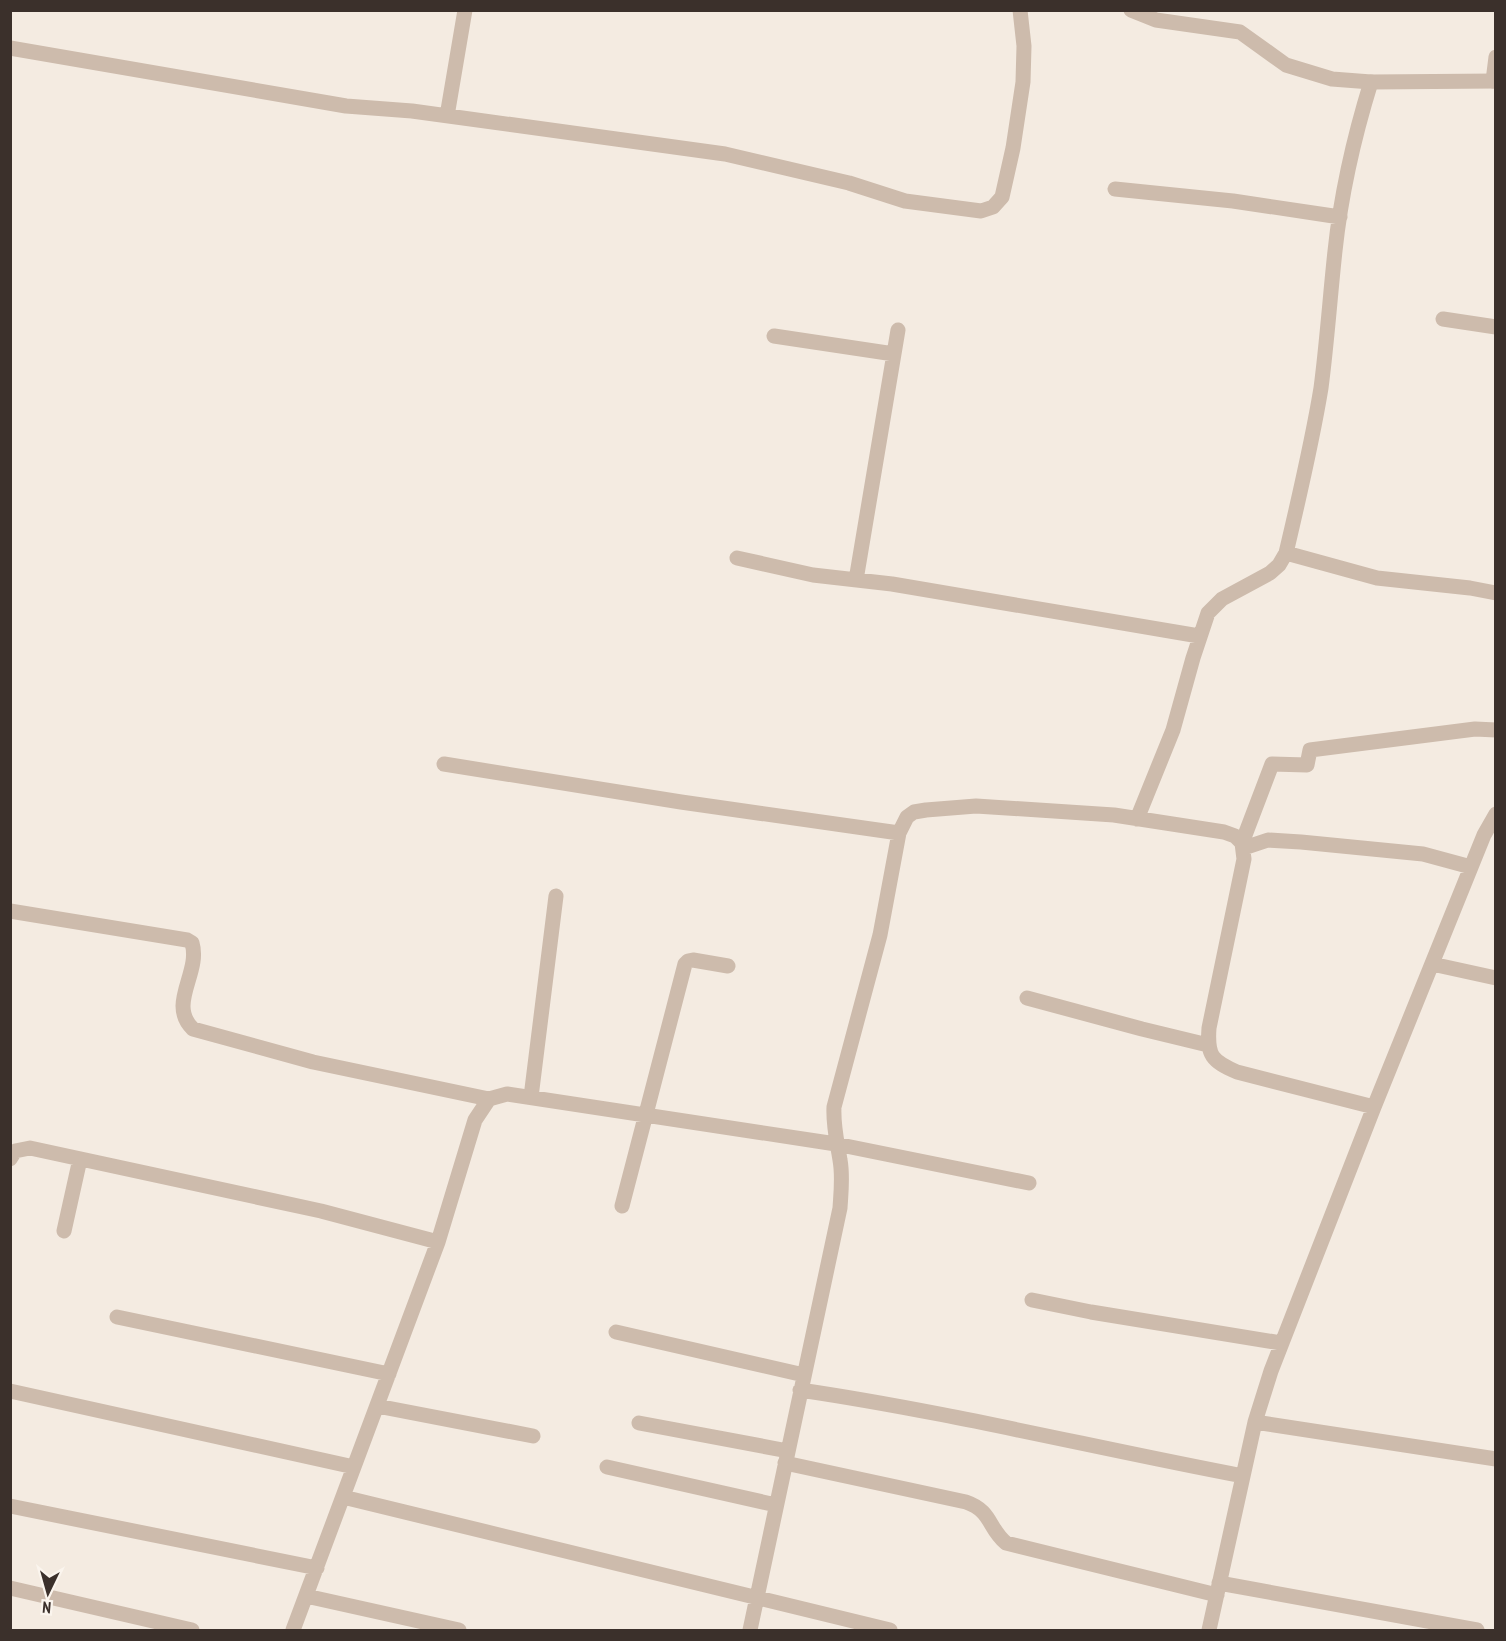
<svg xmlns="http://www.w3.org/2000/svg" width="1506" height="1641" font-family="'PT Sans Narrow',sans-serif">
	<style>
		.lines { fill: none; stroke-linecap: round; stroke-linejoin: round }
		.minor { stroke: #cdbbac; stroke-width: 15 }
		.tertiary { stroke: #cdbbac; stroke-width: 15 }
	</style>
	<rect width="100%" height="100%" fill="#f4ebe1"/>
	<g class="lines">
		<path class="minor" d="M 10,48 L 346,106 L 412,111 L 725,154 L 849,183 L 905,201 L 981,211 L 993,207 L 1002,197 L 1013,148 L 1023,82 L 1024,46 L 1020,10
			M 1493,81 L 1496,57
			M 447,116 L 465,10
			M 1115,189 L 1233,201 L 1340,217
			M 1443,319 L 1496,327
			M 774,336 L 894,354
			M 1286,553 L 1377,578 L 1470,588 L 1496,593
			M 737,558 L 813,575 L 892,584 L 1199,636
			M 856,580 L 898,330
			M 444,764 L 681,802 L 899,833
			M 1137,819 L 1173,730 L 1193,658 L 1208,613 L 1222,599 L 1270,573 L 1279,565 L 1286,553 C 1299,498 1312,443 1321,388 C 1327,342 1330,297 1335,251 C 1341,194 1354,137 1371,82
			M 1242,843 L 1272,764 L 1307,765 L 1310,750 L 1475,729 L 1496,730
			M 1244,848 L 1268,840 L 1301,842 L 1423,854 L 1471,867
			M 10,911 L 187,940 L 192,943 C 201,973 167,1004 193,1029 L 313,1062 L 489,1099
			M 1432,964 L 1496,978
			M 1027,998 L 1142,1029 L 1208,1045
			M 531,1097 L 556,896
			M 10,1159 L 15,1151 L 30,1148 L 321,1211 L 438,1242
			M 622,1206 L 685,964 L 688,961 L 693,960 L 728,966
			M 64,1231 L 80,1159
			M 1032,1300 L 1091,1312 L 1281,1343
			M 117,1317 L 389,1374
			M 616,1332 L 804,1375
			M 800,1390 C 949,1412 1095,1448 1243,1476
			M 10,1391 L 354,1467
			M 377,1406 L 533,1436
			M 1255,1422 L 1496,1459
			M 639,1423 L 788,1451
			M 785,1463 L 966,1502 C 992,1511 988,1528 1006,1543 L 1217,1595
			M 607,1467 L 776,1505
			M 343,1497 L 890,1630
			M 10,1506 L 317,1568
			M 1219,1583 L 1477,1630
			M 10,1588 L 192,1630
			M 306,1596 L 459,1630
			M 293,1630 L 438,1242 L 475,1120 L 489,1099 L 507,1094 L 836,1144 L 1029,1183
			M 750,1630 L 840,1208 C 841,1192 843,1176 840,1160 C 837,1141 833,1126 834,1107 L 880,935 L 899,833 L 907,817 L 914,812 L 926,810 L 976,806 L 1114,815 L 1224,832 L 1235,836 L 1242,843 L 1244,859 L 1209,1028 C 1207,1056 1212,1061 1237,1072 L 1374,1107
			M 1209,1630 L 1255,1422 L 1271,1371 L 1374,1107 L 1484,835 L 1496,814"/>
		<path class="tertiary" d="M 1131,10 L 1156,20 L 1240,32 L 1286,65 L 1332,79 L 1371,82 L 1496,81"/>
	</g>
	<rect width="1506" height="1641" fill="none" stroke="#3b302b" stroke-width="24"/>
	<g transform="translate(48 1593) rotate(185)" stroke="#fbf5ee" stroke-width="4.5" paint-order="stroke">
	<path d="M0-4.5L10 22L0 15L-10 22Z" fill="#3b302b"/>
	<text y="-9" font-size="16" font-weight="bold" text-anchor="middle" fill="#3b302b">N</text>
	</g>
</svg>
